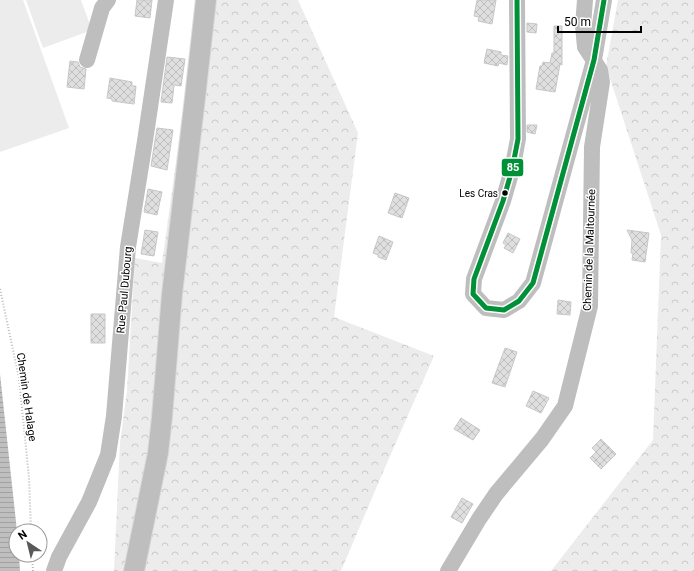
<svg xmlns="http://www.w3.org/2000/svg" width="694" height="571" font-family="Roboto,sans-serif">
	<style>
		.green { fill: #ececec }
		.forest { fill: url(#forest-crowns) }
		.water { fill: url(#water-rules) }
		.building { fill: url(#building-cross-hatch); stroke: #c7c7c7 }
		.lines { fill: none; stroke-linecap: round; stroke-linejoin: round }
		.major-casing { stroke: #dbdbdb; stroke-width: 22 }
		.path { stroke: #b9b9b9; stroke-width: 2; stroke-dasharray: 1 2; stroke-linecap: butt }
		.minor { stroke: #bebebe; stroke-width: 16 }
		.major { stroke: #bebebe; stroke-width: 20 }
		.bus-1-casing { stroke: #fff; stroke-width: 8 }
		.bus-1 { stroke: #009037; stroke-width: 5 }
		.bus-dot { fill: #000; stroke: #fff; stroke-width: 1.5 }
		.labels { text-anchor: middle; stroke-width: 3; stroke-linejoin: round; paint-order: stroke }
		.bus-label { font-size: 10px; fill: #000; stroke: #fff; text-anchor: end }
		.street-label { font-size: 11px; fill: #000; stroke: #fff }
		.line-badge { stroke: #fff; stroke-width: 1.5 }
		.badge-label { font-size: 11px; text-anchor: middle; font-weight: bold; fill: #fff }
	</style>
	<defs>
		<pattern id="forest-crowns" width="20" height="18" patternUnits="userSpaceOnUse"><rect width="20" height="18" fill="#ececec"/><path d="M2 6a3 3 0 1 1 6 0M12 15a3 3 0 1 1 6 0" fill="none" stroke="#c9c9c9"/></pattern>
		<pattern id="water-rules" width="6" height="5" patternUnits="userSpaceOnUse"><rect width="6" height="5" fill="#bfbfbf"/><path d="M0 2.5h6" fill="none" stroke="#a2a2a2"/></pattern>
		<pattern id="building-cross-hatch" width="8" height="8" patternUnits="userSpaceOnUse"><rect width="8" height="8" fill="#dfdfdf"/><path d="M0 0l8 8M0 8l8-8" fill="none" stroke="#bebebe"/></pattern>
	</defs>
	<rect width="100%" height="100%" fill="#fff"/>
	<path class="green" d="M 0,0 L 23,0 L 69,128 L 0,152 Z
		M 26,0 L 81,0 L 92,30 L 43,48 Z"/>
	<path class="forest" d="M 217,0 L 298,0 L 358,133 L 334,317 L 434,356 L 380,479 L 341,571 L 114,571 L 120,443 L 127,391 L 135,258 L 162,263 L 194,31 Z
		M 618,0 L 694,0 L 694,571 L 551,571 L 653,440 L 661,235 L 606,66 Z"/>
	<path class="water" d="M 0,374 L 17,531 L 16,555 L 19,555 L 20,571 L 0,571 Z"/>
	<path class="building" d="M 137,0 L 152,0 L 150,18 L 135,16 Z
		M 477,0 L 496,0 L 492,24 L 478,21 L 479,17 L 474,16 Z
		M 527,23 L 537,24 L 536,33 L 527,32 Z
		M 554,26 L 562,26 L 562,65 L 560,64 L 555,92 L 536,89 L 540,66 L 542,66 L 543,62 L 550,63 L 552,53 L 554,53 Z
		M 487,49 L 501,52 L 501,55 L 508,56 L 507,65 L 499,63 L 498,66 L 484,63 Z
		M 167,57 L 185,59 L 181,86 L 174,85 L 172,103 L 161,102 Z
		M 70,61 L 78,62 L 80,67 L 86,69 L 84,89 L 67,87 Z
		M 110,78 L 132,82 L 132,86 L 136,86 L 134,104 L 112,101 L 112,99 L 107,98 Z
		M 527,125 L 537,125 L 535,134 L 527,132 Z
		M 157,128 L 173,130 L 167,170 L 151,166 Z
		M 148,189 L 162,192 L 157,215 L 144,212 Z
		M 395,193 L 409,198 L 402,218 L 388,213 Z
		M 145,230 L 158,232 L 154,256 L 141,254 Z
		M 627,230 L 649,233 L 645,262 L 632,260 L 633,253 L 631,253 L 632,240 Z
		M 508,233 L 520,239 L 513,253 L 504,248 L 506,245 L 503,243 Z
		M 379,236 L 393,242 L 386,260 L 378,257 L 378,255 L 373,253 Z
		M 558,300 L 571,302 L 570,315 L 557,314 Z
		M 91,314 L 105,314 L 105,343 L 91,343 Z
		M 505,348 L 517,352 L 505,387 L 492,383 Z
		M 533,391 L 549,398 L 541,413 L 526,406 Z
		M 461,418 L 480,430 L 473,440 L 454,429 Z
		M 601,439 L 616,454 L 601,469 L 590,458 L 596,452 L 592,448 Z
		M 462,498 L 473,504 L 462,523 L 451,517 Z"/>
	<g class="lines">
		<g class="major-casing">
			<path id="major" d="M 134,571 L 158,453 L 162,417 L 172,294 L 195,98 L 206,0"/>
		</g>
		<path class="path" d="M 0,289 L 19,378 L 29,478 L 31,531
			M 32,555 L 33,571"/>
		<path class="minor" d="M 517,0 L 518,139 L 512,170 L 503,201 L 474,279 L 473,294 L 486,308 L 504,310 L 519,301 L 533,283 L 594,60 L 604,0
			M 87,60 L 102,8 L 108,0
			M 54,571 L 59,557 L 89,502 L 108,455 L 114,416 L 128,247 L 145,141 L 166,0
			M 448,571 L 479,519 L 496,494 L 542,439 L 565,406 L 590,306 L 592,147 L 602,82 L 600,70 L 585,47 L 583,26 L 585,0"/>
		<use href="#major" class="major"/>
		<g class="bus-1-casing">
			<path id="bus-1" d="M 517,0 L 518,139 L 512,170 L 503,201 L 474,279 L 473,294 L 486,308 L 504,310 L 519,301 L 533,283 L 594,60 L 604,0"/>
		</g>
		<use href="#bus-1" class="bus-1"/>
	</g>
	<circle class="bus-dot" cx="505" cy="193" r="3.5"/>
	<g class="labels">
		<g class="bus-label">
			<text x="498" y="197">Les Cras</text>
		</g>
		<g class="street-label">
			<text transform="translate(589 250) rotate(-88)" y="4">Chemin de la Maltournée</text>
			<text transform="translate(124 290) rotate(-85)" y="4">Rue Paul Dubourg</text>
			<text transform="translate(27 397) rotate(82)" y="4">Chemin de Halage</text>
		</g>
	</g>
	<rect class="line-badge" x="501" y="158" width="23" height="19" rx="4" fill="#009037"/>
	<g class="badge-label">
		<text x="513" y="171">85</text>
	</g>
	<g transform="translate(28 543) rotate(325)"><circle r="19" fill="#ffffff" stroke="#999999"/>
	<path d="M0-3L7 15L0 10L-7 15Z" fill="#595959"/>
	<text y="-6" font-size="11" font-weight="bold" text-anchor="middle" fill="#000000">N</text>
	</g>
	<path d="M558 26v6h83v-6" fill="none" stroke="#000000" stroke-width="2"/>
	<text x="564" y="26" font-size="12" fill="#000000" stroke="#ffffff" stroke-width="3" paint-order="stroke">50 m</text>
</svg>
